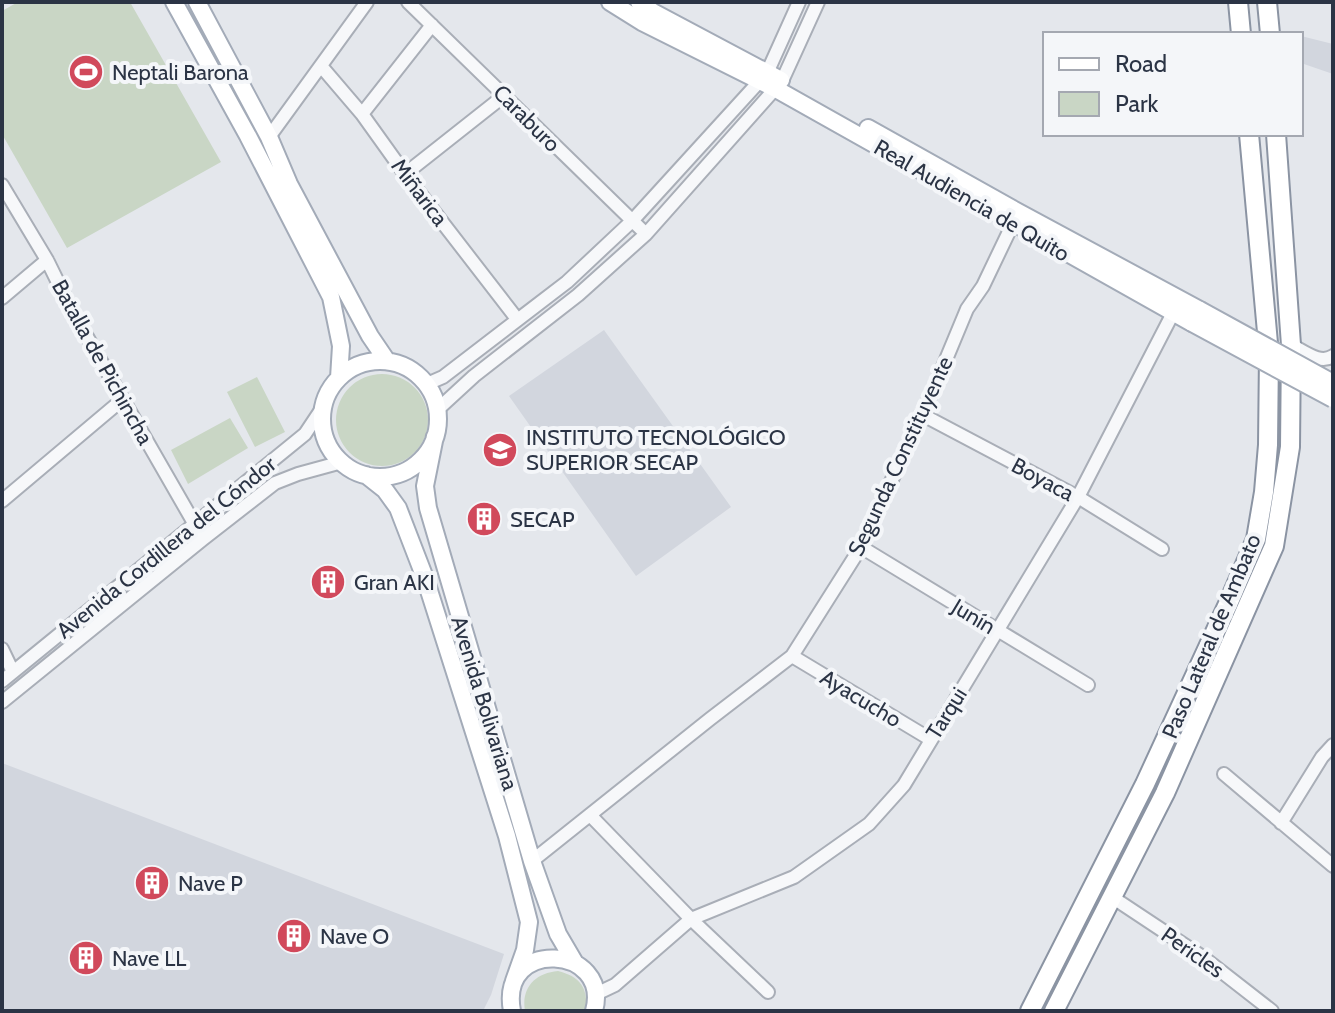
<svg xmlns="http://www.w3.org/2000/svg" width="1335" height="1013" font-family="Cabin,sans-serif">
	<style>
		.built { fill: #d2d6de }
		.green { fill: #c9d6c5 }
		.lines { fill: none; stroke-linecap: round; stroke-linejoin: round }
		.minor-casing { stroke: #a9aeb7; stroke-width: 16 }
		.major-casing { stroke: #a3abb8; stroke-width: 20 }
		.highway-casing { stroke: #8b94a3; stroke-width: 22 }
		.minor { stroke: #f7f8fa; stroke-width: 12 }
		.major { stroke: #fff; stroke-width: 16 }
		.highway { stroke: #fff; stroke-width: 18 }
		.major-bridge-casing { stroke: #a3abb8; stroke-width: 20; stroke-linecap: butt }
		.major-bridge { stroke: #fff; stroke-width: 16 }
		.labels { text-anchor: middle; stroke-width: 8; stroke-linejoin: round; paint-order: stroke }
		.poi-label { font-size: 22px; fill: #2b3445; stroke: #f4f6f9; text-anchor: start }
		.street-label { font-size: 22px; fill: #2b3445; stroke: #f4f6f9 }
	</style>
	<rect width="100%" height="100%" fill="#e4e7ec"/>
	<path class="built" d="M 1301,36 L 1333,44 L 1333,74 L 1301,63 Z
		M 604,330 L 731,507 L 636,576 L 509,396 Z
		M 2,763 L 504,954 L 491,995 L 483,1011 L 2,1011 Z"/>
	<path class="green" d="M 18,2 L 130,2 L 221,162 L 67,248 L 2,134 L 2,11 Z
		M336 420a46 46 0 1 1 92 0a46 46 0 1 1-92 0Z
		M 257,377 L 285,432 L 255,447 L 227,392 Z
		M 230,418 L 248,448 L 188,484 L 171,450 Z
		M 558,971 C 581,977 588,988 586,1011 L 525,1011 C 521,988 535,973 558,971 Z"/>
	<g class="lines">
		<g class="minor-casing">
			<path id="minor" d="M 408,2 L 646,234
				M 321,66 L 362,114 L 405,174 L 517,319
				M 362,114 L 432,25
				M 269,137 L 367,2
				M 405,174 L 505,95
				M 2,185 L 47,260 L 71,309 L 198,530
				M 2,298 L 47,260
				M 1291,345 C 1304,351 1320,365 1333,356
				M 427,384 L 443,377 L 567,282 L 632,221 L 767,73 L 799,2
				M 437,410 L 474,376 L 578,295 L 646,234 L 782,81 L 818,2
				M 921,414 L 1078,497 L 1162,549
				M 2,501 L 123,399
				M 861,547 L 1088,685
				M 2,649 L 13,672
				M 792,656 L 930,739
				M 2,681 L 305,434 L 323,407
				M 2,702 L 203,539 L 275,483 L 298,474 L 342,462
				M 1224,774 L 1333,866
				M 590,815 L 691,919 L 768,992
				M 1281,823 L 1322,757 L 1333,745
				M 532,861 L 710,719 L 792,656 L 861,547 L 935,386 L 967,309 L 983,286 L 1016,217
				M 1112,897 L 1204,958 L 1272,1011
				M 596,994 L 615,985 L 691,919 L 794,877 L 869,824 L 904,785 L 1078,497 L 1173,313"/>
		</g>
		<g class="major-casing">
			<path id="major" d="M 174,2 L 248,136 L 331,297 L 341,346 L 339,378
				M 197,2 L 269,137 L 289,184 L 370,336 L 387,361
				M 610,2 L 642,22 L 776,89 L 1192,323
				M 639,2 L 653,12 L 781,80
				M 868,128 L 1018,212 L 1200,310
				M322 419a58 58 0 1 1 116 0a58 58 0 1 1-116 0Z
				M 435,436 L 425,486 L 428,508 L 532,861 L 558,934 L 575,963
				M 366,475 L 385,490 L 398,508 L 425,578 L 507,836 L 529,922 L 525,950 L 514,981
				M 512,1011 C 498,937 612,945 594,1011"/>
		</g>
		<g class="highway-casing">
			<path id="highway" d="M 1238,2 L 1241,34
				M 1267,2 L 1270,34
				M 1030,1011 L 1145,784 L 1228,604 L 1256,539 L 1264,492 L 1268,445 L 1269,354 L 1249,134
				M 1054,1011 L 1165,793 L 1274,546 L 1290,447 L 1291,345 L 1276,134"/>
		</g>
		<use href="#minor" class="minor"/>
		<use href="#major" class="major"/>
		<use href="#highway" class="highway"/>
		<g class="major-bridge-casing">
			<path id="major-bridge" d="M 1200,310 L 1333,383
				M 1192,323 L 1333,399"/>
		</g>
		<use href="#major-bridge" class="major-bridge"/>
	</g>
	<defs>
		<g id="stadium-disc" transform="scale(1.8)"><circle r="9.5" fill="#d1495b" stroke="#f4f6f9"/><path d="M0-5a6.5 5 0 1 0 0 10a6.5 5 0 1 0 0-10ZM-3.5-1.8h7v3.6h-7Z" fill="#fff"/></g>
		<g id="university-disc" transform="scale(1.8)"><circle r="9.5" fill="#d1495b" stroke="#f4f6f9"/><path d="M0-5L7-2L0 1L-7-2ZM-4 1L0 2.5L4 1V4Q0 6-4 4Z" fill="#fff"/></g>
		<g id="building-disc" transform="scale(1.8)"><circle r="9.5" fill="#d1495b" stroke="#f4f6f9"/><path d="M-4-6H4V6H1V3H-1V6H-4ZM-2.5-4.3h1.7v1.8h-1.7ZM.8-4.3h1.7v1.8H.8ZM-2.5-1h1.7V.8h-1.7ZM.8-1h1.7V.8H.8Z" fill="#fff"/></g>
	</defs>
	<g fill-rule="evenodd">
		<use href="#stadium-disc" x="86" y="72"/>
		<use href="#university-disc" x="500" y="450"/>
		<use href="#building-disc" x="484" y="519"/>
		<use href="#building-disc" x="328" y="582"/>
		<use href="#building-disc" x="152" y="883"/>
		<use href="#building-disc" x="294" y="936"/>
		<use href="#building-disc" x="86" y="958"/>
	</g>
	<g class="labels">
		<g class="poi-label">
			<text x="112" y="80">Neptali Barona</text>
			<text x="526" y="445">INSTITUTO TECNOLÓGICO<tspan x="526" dy="25">SUPERIOR SECAP</tspan></text>
			<text x="510" y="527">SECAP</text>
			<text x="354" y="590">Gran AKI</text>
			<text x="178" y="891">Nave P</text>
			<text x="320" y="944">Nave O</text>
			<text x="112" y="966">Nave LL</text>
		</g>
		<g class="street-label">
			<text transform="translate(527 118) rotate(45)" y="8">Caraburo</text>
			<text transform="translate(420 192) rotate(53)" y="8">Miñarica</text>
			<text transform="translate(972 200) rotate(30)" y="8">Real Audiencia de Quito</text>
			<text transform="translate(103 362) rotate(61)" y="8">Batalla de Pichincha</text>
			<text transform="translate(900 456) rotate(-65)" y="8">Segunda Constituyente</text>
			<text transform="translate(1043 479) rotate(28)" y="8">Boyaca</text>
			<text transform="translate(166 547) rotate(-39)" y="8">Avenida Cordillera del Cóndor</text>
			<text transform="translate(974 616) rotate(31)" y="8">Junín</text>
			<text transform="translate(1211 636) rotate(-67)" y="8">Paso Lateral de Ambato</text>
			<text transform="translate(861 698) rotate(31)" y="8">Ayacucho</text>
			<text transform="translate(485 703) rotate(73)" y="8">Avenida Bolivariana</text>
			<text transform="translate(946 713) rotate(-58)" y="8">Tarqui</text>
			<text transform="translate(1193 952) rotate(35)" y="8">Pericles</text>
		</g>
	</g>
	<rect width="1335" height="1013" fill="none" stroke="#2b3445" stroke-width="8"/>
	<rect x="1043" y="32" width="260" height="104" fill="#f4f6f9" stroke="#a4a8b1" stroke-width="2"/>
	<rect x="1059" y="58" width="40" height="12" fill="#ffffff" stroke="#a4a8b1" stroke-width="2"/>
	<text x="1115" y="72" font-size="24" fill="#2b3445">Road</text>
	<rect x="1059" y="92" width="40" height="24" fill="#c9d6c5" stroke="#a4a8b1" stroke-width="2"/>
	<text x="1115" y="112" font-size="24" fill="#2b3445">Park</text>
</svg>
